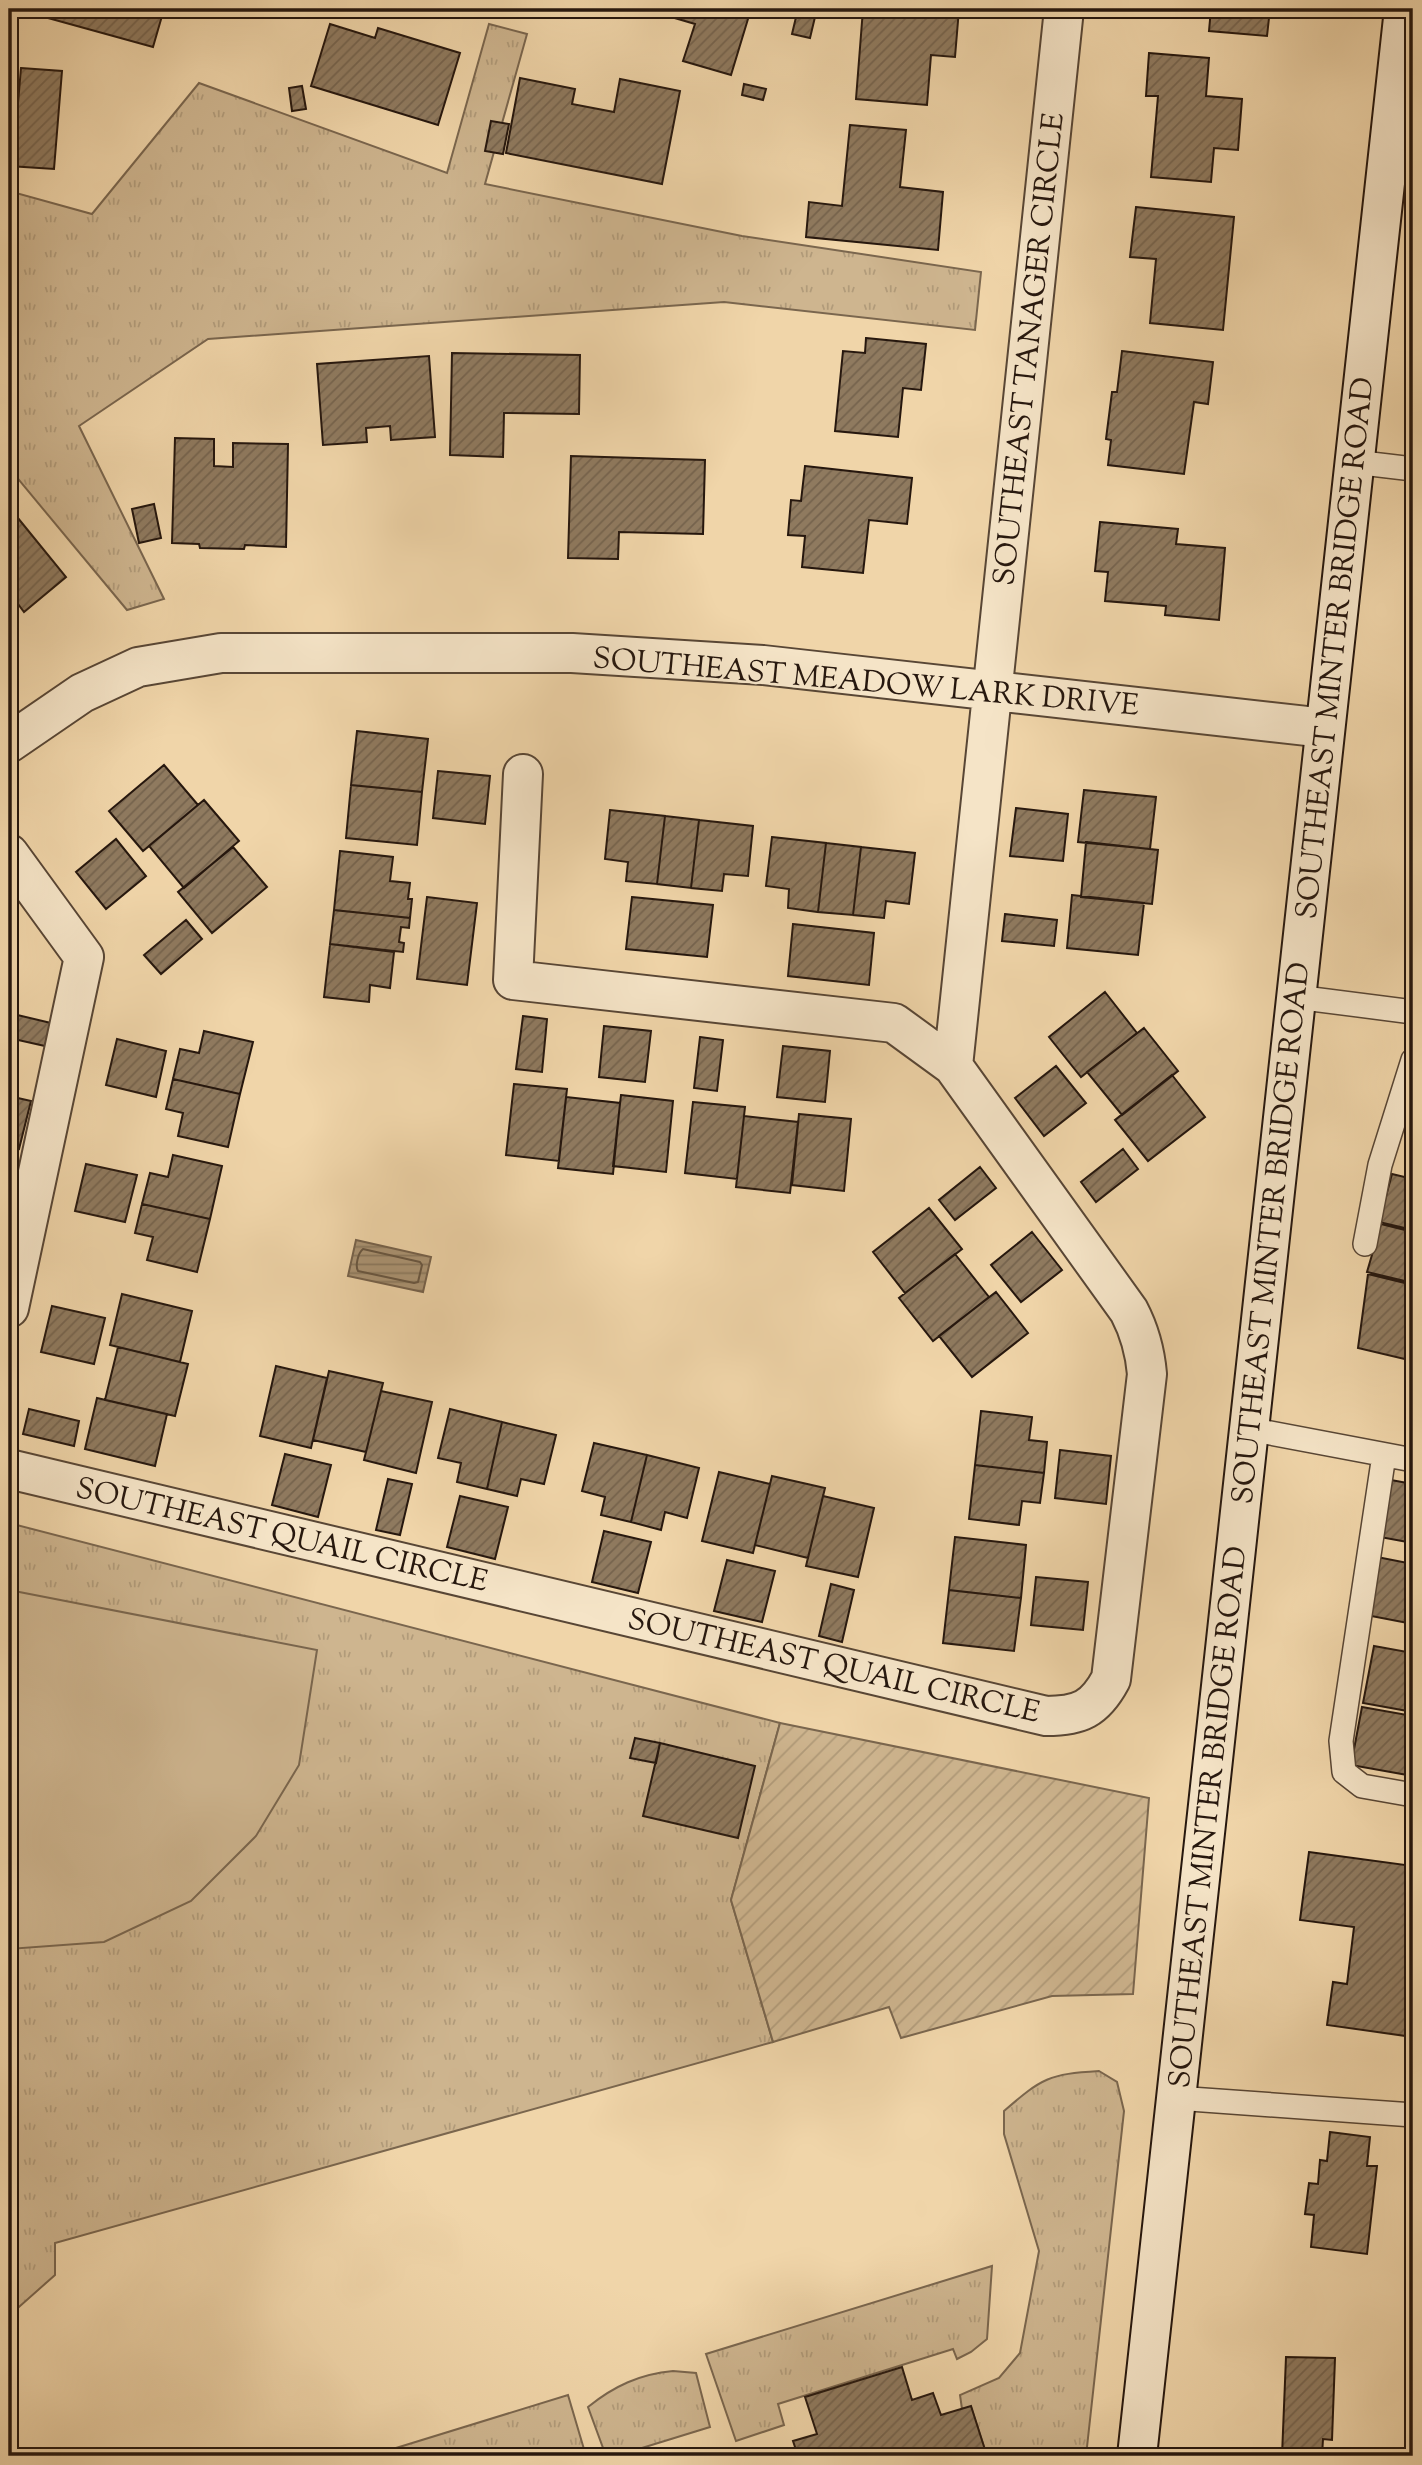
<svg xmlns="http://www.w3.org/2000/svg" width="1422" height="2465" font-family="'Sorts Mill Goudy',serif">
	<style>
		.grass { fill: url(#grass-tufts); stroke: #7a664e; stroke-width: 2 }
		.park { fill: #ceb58f; stroke: #7a664e; stroke-width: 2 }
		.garden { fill: url(#garden-furrows); stroke: #7a664e; stroke-width: 2 }
		.water { fill: url(#water-rules); stroke: #76624b; stroke-width: 2 }
		.lines { fill: none; stroke-linecap: round; stroke-linejoin: round }
		.shore { stroke: #685641; stroke-width: 2 }
		.building { fill: url(#building-hatch); stroke: #26170e; stroke-width: 2 }
		.lane-casing { stroke: #584635; stroke-width: 26 }
		.street-casing { stroke: #584635; stroke-width: 42 }
		.secondary-casing { stroke: #26170e; stroke-width: 42 }
		.lane { stroke: #f5e4c7; stroke-width: 23 }
		.street { stroke: #f5e4c7; stroke-width: 38 }
		.secondary { stroke: #f5e4c7; stroke-width: 38 }
		.labels { text-anchor: middle; stroke-width: 5; stroke-linejoin: round; paint-order: stroke }
		.street-label { font-size: 30px; fill: #26170e; stroke: #f5e4c7 }
	</style>
	<defs>
		<pattern id="grass-tufts" width="24" height="20" patternUnits="userSpaceOnUse" patternTransform="scale(1.75)"><rect width="24" height="20" fill="#ceb58f"/><path d="M3 7l-1-3M5 7V3M7 7l1-3M15 17l-1-3M17 17v-4M19 17l1-3" fill="none" stroke="#b19b7a"/></pattern>
		<pattern id="garden-furrows" width="10" height="10" patternUnits="userSpaceOnUse" patternTransform="scale(1.75)"><rect width="10" height="10" fill="#ceb58f"/><path d="M-1 1l2-2M0 10L10 0M9 11l2-2" fill="none" stroke="#b19b7a"/></pattern>
		<pattern id="water-rules" width="6" height="5" patternUnits="userSpaceOnUse" patternTransform="scale(1.75)"><rect width="6" height="5" fill="#ab9474"/><path d="M0 2.5h6" fill="none" stroke="#8b785e"/></pattern>
		<pattern id="building-hatch" width="6" height="6" patternUnits="userSpaceOnUse" patternTransform="scale(1.75)"><rect width="6" height="6" fill="#8f7a5f"/><path d="M-1 1l2-2M0 6l6-6M5 7l2-2" fill="none" stroke="#75634d"/></pattern>
	</defs>
	<rect width="100%" height="100%" fill="#f0d5a9"/>
	<filter id="stains"><feTurbulence type="fractalNoise" baseFrequency=".00286" numOctaves="4"/><feColorMatrix values="0 0 0 0 .2 0 0 0 0 .09 0 0 0 0 .02 0 0 0 .5 -.17"/></filter>
	<radialGradient id="worn" r=".72"><stop offset=".6" stop-color="#630" stop-opacity="0"/><stop offset="1" stop-color="#630" stop-opacity=".3"/></radialGradient>
	<path class="grass" d="M 489,24 L 527,34 L 485,184 L 742,236 L 981,272 L 975,330 L 724,302 L 208,339 L 79,426 L 164,599 L 127,610 L 9,468 L 9,191 L 92,214 L 199,83 L 447,173 Z
		M 9,1523 L 780,1723 L 731,1900 L 773,2042 L 55,2243 L 55,2275 L 11,2314 L 9,2321 Z
		M 1099,2071 L 1117,2082 L 1124,2111 L 1086,2456 L 987,2456 L 971,2407 L 962,2409 L 960,2395 L 999,2378 L 1020,2353 L 1039,2251 L 1004,2134 L 1004,2111 C 1042,2078 1049,2074 1099,2071 Z
		M 992,2266 L 987,2339 L 971,2352 L 957,2359 L 953,2349 L 778,2404 L 784,2425 L 736,2441 L 706,2354 Z
		M 673,2371 L 696,2373 L 710,2427 L 616,2456 L 606,2456 L 588,2407 C 614,2386 640,2374 673,2371 Z
		M 568,2395 L 586,2456 L 370,2456 Z"/>
	<path class="park" d="M 9,1590 L 317,1650 L 299,1765 L 256,1836 L 191,1901 L 104,1942 L 9,1949 Z"/>
	<path class="garden" d="M 780,1723 L 1149,1798 L 1133,1994 L 1052,1996 L 901,2038 L 889,2007 L 773,2042 L 731,1900 Z"/>
	<path class="water" d="M 356,1240 L 431,1257 L 423,1292 L 348,1276 Z"/>
	<g class="lines">
		<path class="shore" d="M 363,1249 L 420,1262 L 422,1265 L 418,1282 L 414,1283 L 358,1271 C 355,1266 358,1253 363,1249 Z"/>
	</g>
	<path class="building" d="M 50,9 L 164,9 L 153,47 L 48,18 Z
		M 644,9 L 751,9 L 731,75 L 683,61 L 695,24 Z
		M 863,9 L 959,9 L 955,57 L 931,55 L 927,105 L 856,99 Z
		M 1211,9 L 1270,9 L 1267,36 L 1209,31 Z
		M 797,13 L 815,17 L 810,38 L 792,34 Z
		M 330,24 L 375,38 L 378,28 L 460,53 L 438,125 L 311,86 Z
		M 1149,53 L 1209,58 L 1206,96 L 1242,99 L 1238,150 L 1214,148 L 1211,182 L 1151,177 L 1158,96 L 1146,96 Z
		M 21,68 L 62,71 L 54,169 L 9,166 L 9,102 L 18,103 Z
		M 520,78 L 575,89 L 572,104 L 614,112 L 620,79 L 680,91 L 662,184 L 506,153 Z
		M 744,84 L 766,89 L 763,100 L 742,95 Z
		M 302,86 L 306,109 L 292,111 L 289,88 Z
		M 491,121 L 509,124 L 503,154 L 485,151 Z
		M 850,125 L 906,130 L 900,187 L 943,192 L 938,250 L 806,237 L 809,202 L 842,206 Z
		M 1136,207 L 1234,217 L 1223,330 L 1150,323 L 1156,259 L 1130,257 Z
		M 866,338 L 926,344 L 921,390 L 903,388 L 898,437 L 835,431 L 843,351 L 865,353 Z
		M 1122,351 L 1213,362 L 1208,404 L 1194,402 L 1184,474 L 1108,465 L 1111,440 L 1106,439 L 1112,392 L 1117,392 Z
		M 452,353 L 580,355 L 579,414 L 504,413 L 503,457 L 450,455 Z
		M 429,356 L 435,437 L 391,440 L 390,426 L 366,428 L 367,442 L 323,445 L 317,364 Z
		M 175,438 L 214,439 L 214,466 L 233,467 L 233,443 L 288,444 L 286,547 L 245,545 L 244,549 L 200,548 L 199,544 L 172,543 Z
		M 571,456 L 705,460 L 703,534 L 619,532 L 618,559 L 568,558 Z
		M 805,466 L 912,478 L 907,524 L 869,520 L 863,573 L 802,567 L 805,536 L 788,535 L 791,500 L 801,501 Z
		M 154,504 L 161,538 L 139,543 L 132,509 Z
		M 13,512 L 66,577 L 24,612 L 15,600 L 9,605 L 9,516 Z
		M 1100,522 L 1178,529 L 1176,544 L 1225,548 L 1219,620 L 1165,615 L 1166,606 L 1105,601 L 1108,572 L 1095,571 Z
		M 357,731 L 428,739 L 422,792 L 351,785 Z
		M 164,765 L 198,805 L 143,851 L 109,811 Z
		M 438,771 L 490,776 L 485,824 L 433,818 Z
		M 351,785 L 422,792 L 417,845 L 346,838 Z
		M 1084,790 L 1156,797 L 1150,849 L 1078,842 Z
		M 204,800 L 239,841 L 184,888 L 149,846 Z
		M 1016,808 L 1068,814 L 1063,861 L 1010,856 Z
		M 610,810 L 665,816 L 657,884 L 626,881 L 628,862 L 605,859 Z
		M 665,816 L 699,820 L 691,888 L 657,884 Z
		M 699,820 L 753,826 L 748,876 L 724,874 L 722,891 L 691,888 Z
		M 772,837 L 826,843 L 818,912 L 788,908 L 789,889 L 766,886 Z
		M 116,839 L 146,876 L 106,909 L 76,872 Z
		M 1086,842 L 1158,850 L 1152,904 L 1081,897 Z
		M 826,843 L 861,847 L 853,915 L 818,912 Z
		M 233,847 L 267,887 L 212,933 L 178,892 Z
		M 861,847 L 915,853 L 909,904 L 886,901 L 884,918 L 853,915 Z
		M 340,851 L 393,857 L 390,881 L 410,883 L 408,899 L 412,899 L 410,918 L 334,910 Z
		M 1072,895 L 1144,903 L 1138,955 L 1067,948 Z
		M 427,897 L 477,903 L 467,985 L 417,979 Z
		M 632,897 L 713,905 L 707,957 L 626,949 Z
		M 334,910 L 410,918 L 409,928 L 401,927 L 399,942 L 404,943 L 403,952 L 330,944 Z
		M 1005,914 L 1057,920 L 1054,946 L 1002,941 Z
		M 186,920 L 202,939 L 161,974 L 144,955 Z
		M 793,924 L 874,933 L 869,985 L 788,976 Z
		M 330,944 L 394,952 L 390,988 L 370,985 L 369,1002 L 324,997 Z
		M 1105,992 L 1137,1033 L 1081,1077 L 1049,1037 Z
		M 9,1013 L 51,1023 L 45,1046 L 9,1038 Z
		M 523,1016 L 547,1019 L 542,1072 L 516,1069 Z
		M 604,1026 L 651,1031 L 645,1082 L 599,1077 Z
		M 1144,1028 L 1178,1071 L 1122,1115 L 1087,1072 Z
		M 204,1031 L 253,1042 L 240,1094 L 173,1079 L 180,1049 L 199,1053 Z
		M 700,1037 L 723,1040 L 717,1091 L 694,1088 Z
		M 117,1039 L 166,1051 L 156,1097 L 106,1085 Z
		M 783,1046 L 830,1051 L 825,1102 L 777,1097 Z
		M 1056,1066 L 1086,1103 L 1044,1136 L 1015,1098 Z
		M 1172,1075 L 1205,1117 L 1148,1161 L 1115,1120 Z
		M 173,1079 L 240,1094 L 228,1147 L 178,1136 L 183,1113 L 166,1109 Z
		M 514,1084 L 567,1089 L 559,1161 L 506,1155 Z
		M 621,1095 L 673,1101 L 666,1172 L 613,1166 Z
		M 9,1096 L 31,1101 L 19,1149 L 9,1147 Z
		M 566,1097 L 620,1103 L 613,1174 L 558,1168 Z
		M 693,1102 L 745,1107 L 737,1179 L 685,1173 Z
		M 799,1114 L 851,1119 L 844,1191 L 792,1185 Z
		M 744,1116 L 798,1122 L 790,1193 L 736,1187 Z
		M 1123,1149 L 1138,1169 L 1096,1202 L 1081,1182 Z
		M 173,1155 L 222,1166 L 210,1219 L 142,1204 L 150,1173 L 168,1177 Z
		M 86,1164 L 137,1175 L 125,1222 L 75,1211 Z
		M 980,1167 L 996,1188 L 955,1220 L 939,1200 Z
		M 1392,1174 L 1413,1179 L 1413,1230 L 1379,1222 Z
		M 142,1204 L 210,1219 L 197,1272 L 147,1260 L 153,1237 L 135,1233 Z
		M 929,1208 L 962,1249 L 905,1293 L 873,1252 Z
		M 1381,1224 L 1413,1232 L 1413,1283 L 1367,1272 Z
		M 1032,1232 L 1062,1270 L 1021,1302 L 991,1265 Z
		M 955,1254 L 989,1297 L 933,1341 L 899,1298 Z
		M 1368,1274 L 1413,1285 L 1413,1361 L 1358,1348 Z
		M 996,1292 L 1028,1333 L 972,1377 L 939,1336 Z
		M 122,1294 L 192,1311 L 180,1362 L 110,1345 Z
		M 52,1306 L 105,1318 L 94,1364 L 41,1352 Z
		M 118,1347 L 188,1364 L 175,1416 L 105,1400 Z
		M 276,1366 L 327,1378 L 311,1448 L 260,1436 Z
		M 329,1371 L 383,1383 L 366,1452 L 313,1440 Z
		M 381,1391 L 432,1402 L 416,1473 L 364,1460 Z
		M 97,1398 L 167,1414 L 155,1466 L 85,1449 Z
		M 29,1409 L 79,1421 L 74,1446 L 23,1434 Z
		M 450,1409 L 502,1422 L 487,1489 L 457,1482 L 461,1463 L 438,1458 Z
		M 981,1411 L 1032,1417 L 1029,1440 L 1047,1442 L 1044,1473 L 975,1465 Z
		M 502,1422 L 556,1435 L 544,1484 L 521,1479 L 517,1496 L 487,1489 Z
		M 594,1443 L 647,1455 L 631,1522 L 601,1515 L 605,1497 L 582,1491 Z
		M 1060,1450 L 1111,1456 L 1106,1504 L 1055,1498 Z
		M 285,1454 L 331,1465 L 318,1517 L 272,1505 Z
		M 647,1455 L 699,1468 L 687,1518 L 665,1512 L 661,1530 L 631,1522 Z
		M 975,1465 L 1044,1473 L 1040,1503 L 1022,1501 L 1019,1525 L 969,1519 Z
		M 719,1472 L 770,1484 L 753,1553 L 702,1541 Z
		M 772,1476 L 825,1488 L 808,1558 L 755,1545 Z
		M 388,1479 L 412,1484 L 400,1535 L 376,1530 Z
		M 1391,1480 L 1413,1484 L 1413,1543 L 1380,1537 Z
		M 460,1496 L 508,1507 L 495,1559 L 447,1547 Z
		M 823,1496 L 874,1508 L 858,1577 L 806,1566 Z
		M 604,1531 L 651,1542 L 638,1593 L 592,1582 Z
		M 955,1537 L 1026,1545 L 1021,1598 L 949,1590 Z
		M 1377,1557 L 1413,1564 L 1413,1624 L 1366,1615 Z
		M 727,1560 L 775,1571 L 762,1622 L 714,1611 Z
		M 1036,1577 L 1088,1582 L 1083,1630 L 1031,1625 Z
		M 831,1584 L 854,1590 L 842,1642 L 819,1636 Z
		M 949,1590 L 1021,1598 L 1014,1651 L 943,1643 Z
		M 1374,1646 L 1413,1653 L 1413,1712 L 1363,1703 Z
		M 1362,1707 L 1413,1716 L 1413,1776 L 1351,1765 Z
		M 635,1738 L 660,1743 L 656,1763 L 630,1758 Z
		M 660,1743 L 755,1766 L 738,1838 L 643,1816 Z
		M 1309,1852 L 1413,1866 L 1413,2037 L 1327,2025 L 1333,1982 L 1347,1984 L 1354,1927 L 1300,1920 Z
		M 1330,2132 L 1370,2137 L 1367,2166 L 1377,2166 L 1367,2254 L 1311,2247 L 1314,2215 L 1305,2214 L 1309,2183 L 1318,2184 L 1320,2160 L 1327,2161 Z
		M 1286,2357 L 1335,2358 L 1332,2440 L 1323,2439 L 1322,2456 L 1282,2456 Z
		M 902,2367 L 912,2400 L 933,2393 L 941,2415 L 971,2406 L 987,2456 L 798,2456 L 793,2441 L 817,2434 L 805,2397 Z"/>
	<g class="lines">
		<g class="lane-casing">
			<path id="lane" d="M 1354,462 L 1413,469
				M 1296,997 L 1413,1012
				M 1365,1244 L 1380,1165 L 1413,1060
				M 1249,1429 L 1413,1460
				M 1384,1455 L 1341,1741 L 1344,1772 L 1362,1786 L 1413,1795
				M 1176,2098 L 1413,2115"/>
		</g>
		<g class="street-casing">
			<path id="street" d="M 9,743 L 82,693 L 138,667 L 221,653 L 572,653 L 763,665 L 1325,728
				M 523,774 L 513,980 L 894,1023 L 953,1066
				M 9,854 L 84,957 L 9,1308
				M 9,1469 L 1046,1716 C 1080,1716 1095,1709 1111,1679 L 1147,1374 C 1145,1351 1140,1332 1129,1311 L 953,1066 L 1064,9"/>
		</g>
		<g class="secondary-casing">
			<path id="secondary" d="M 1137,2456 L 1404,9"/>
		</g>
		<use href="#lane" class="lane"/>
		<use href="#street" class="street"/>
		<use href="#secondary" class="secondary"/>
	</g>
	<g class="labels">
		<g class="street-label">
			<text transform="translate(1028 349) rotate(-84)" y="10">SOUTHEAST TANAGER CIRCLE</text>
			<text transform="translate(1334 648) rotate(-84)" y="10">SOUTHEAST MINTER BRIDGE ROAD</text>
			<text transform="translate(866 681) rotate(5)" y="10">SOUTHEAST MEADOW LARK DRIVE</text>
			<text transform="translate(1270 1233) rotate(-84)" y="10">SOUTHEAST MINTER BRIDGE ROAD</text>
			<text transform="translate(282 1534) rotate(13)" y="10">SOUTHEAST QUAIL CIRCLE</text>
			<text transform="translate(834 1665) rotate(13)" y="10">SOUTHEAST QUAIL CIRCLE</text>
			<text transform="translate(1207 1817) rotate(-84)" y="10">SOUTHEAST MINTER BRIDGE ROAD</text>
		</g>
	</g>
	<rect width="1422" height="2465" fill="none" stroke="#f0d5a9" stroke-width="35"/>
	<rect x="10" y="10" width="1401" height="2444" fill="none" stroke="#26170e" stroke-width="3.5"/>
	<rect x="18" y="18" width="1387" height="2430" fill="none" stroke="#26170e" stroke-width="2"/>
	<rect width="100%" height="100%" filter="url(#stains)"/>
	<rect width="100%" height="100%" fill="url(#worn)"/>
</svg>
